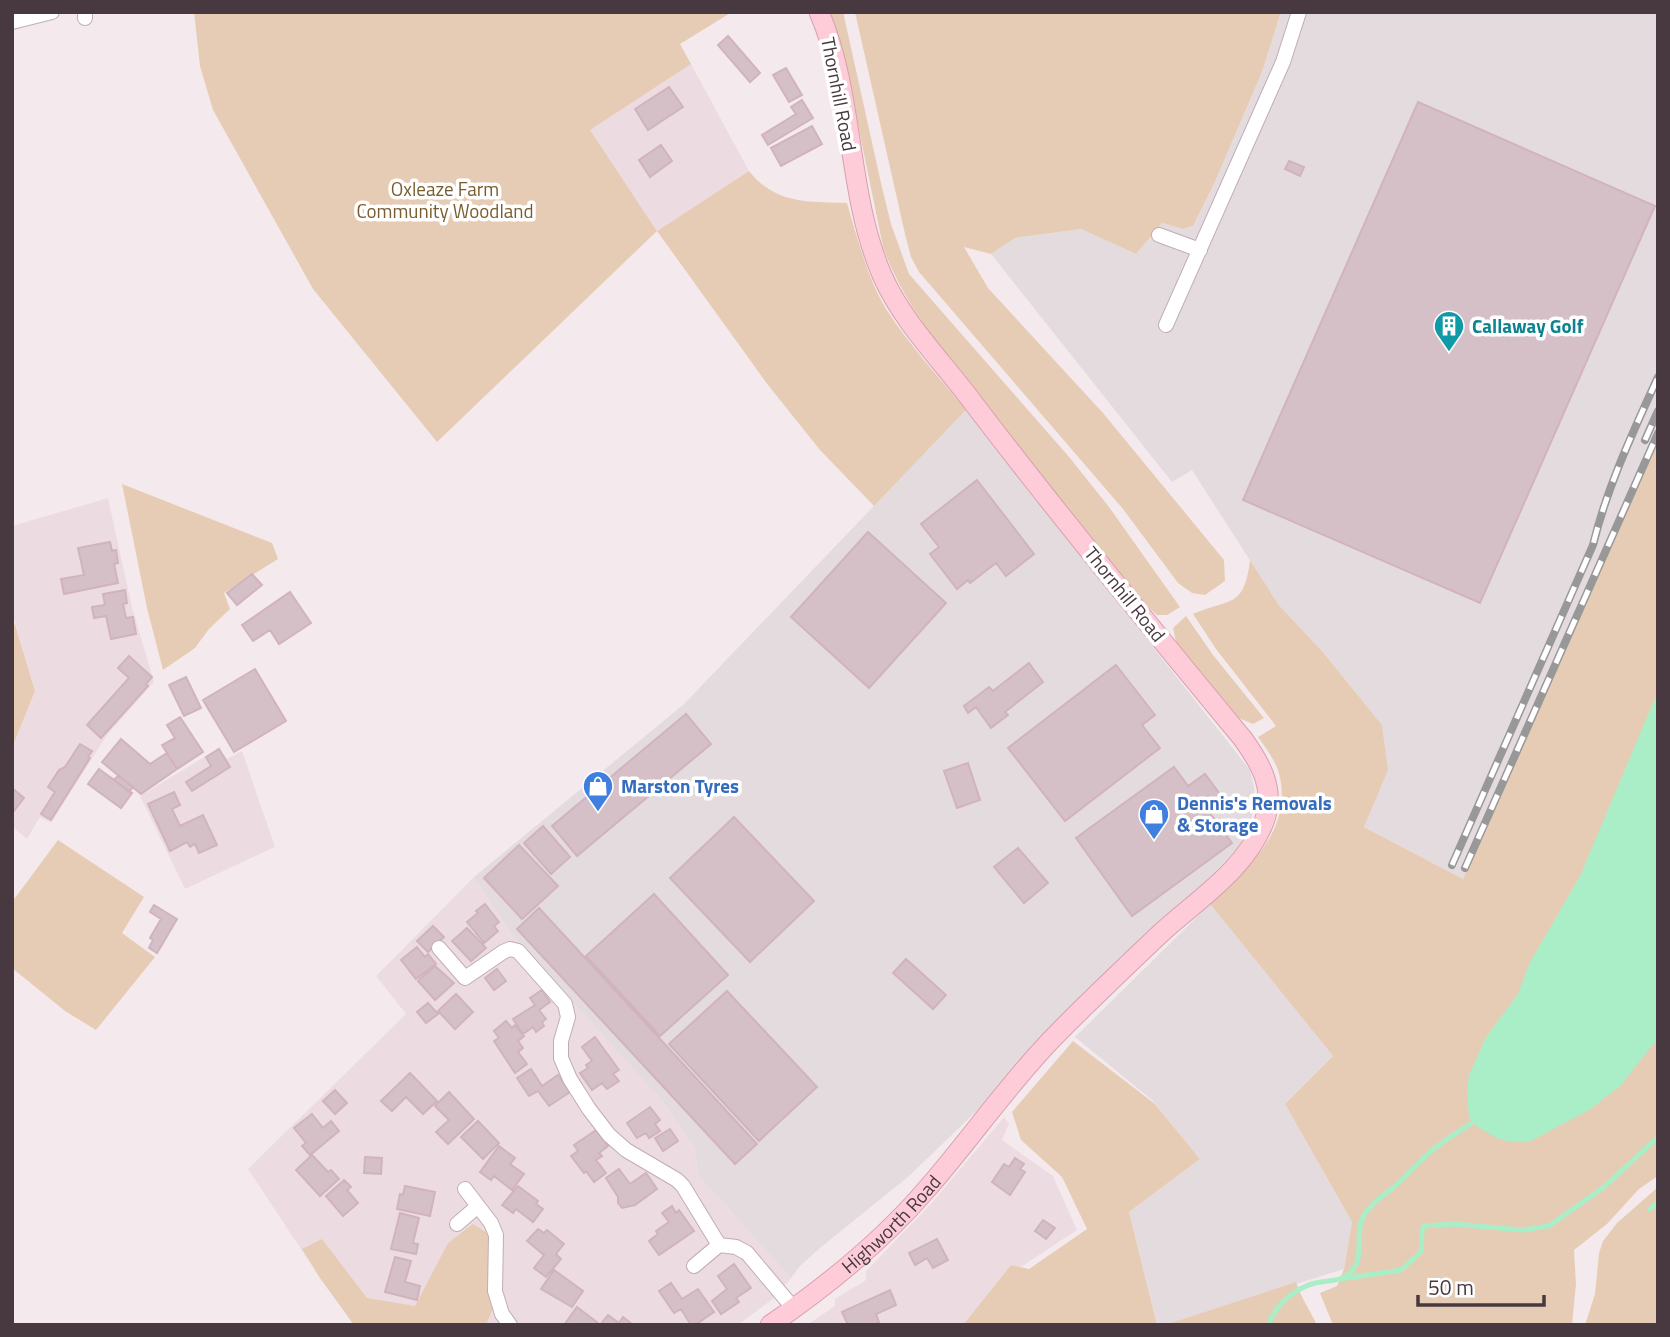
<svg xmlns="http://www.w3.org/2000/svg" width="1670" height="1337" font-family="'Titillium Web',sans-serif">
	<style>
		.residential { fill: #ecdce1 }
		.industrial { fill: #e4dbdf }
		.green { fill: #e7ccb5 }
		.water { fill: #a9eec6 }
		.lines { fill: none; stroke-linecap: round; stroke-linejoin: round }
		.stream { stroke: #a9eec6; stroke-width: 5 }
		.building { fill: #d6c0c8; stroke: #d0b3bf; stroke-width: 2 }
		.street-casing { stroke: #c0adb4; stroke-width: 16 }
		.secondary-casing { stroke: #d9a0ae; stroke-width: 21 }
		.street { stroke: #fff; stroke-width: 14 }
		.secondary { stroke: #fdccd8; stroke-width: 19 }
		.rail-casing { stroke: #989898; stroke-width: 8 }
		.rail { stroke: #fff; stroke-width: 5; stroke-dasharray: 16; stroke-linecap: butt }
		.labels { text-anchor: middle; stroke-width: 7; stroke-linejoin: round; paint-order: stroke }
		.street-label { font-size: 19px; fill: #48383f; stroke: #fff }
		.park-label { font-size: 19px; fill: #795c2d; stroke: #fff }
		.culture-label { font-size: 19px; font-weight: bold; fill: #0d838f; stroke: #fff; text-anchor: start }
		.shop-label { font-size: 19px; font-weight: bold; fill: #366cbe; stroke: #fff; text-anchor: start }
	</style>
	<rect width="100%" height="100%" fill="#f4eaed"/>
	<path class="residential" d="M 691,64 L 749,171 L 657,231 L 589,129 Z
		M 108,498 L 132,607 L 154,682 L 107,735 L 51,823 L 40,817 L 27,839 L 12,826 L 12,748 L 35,691 L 12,612 L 12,526 Z
		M 219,748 L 227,759 L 242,751 L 275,847 L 185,889 L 140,796 Z
		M 474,877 L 510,932 L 667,1107 L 695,1148 L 698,1175 L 791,1278 L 778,1295 L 738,1325 L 354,1325 L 320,1278 L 248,1169 L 406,1014 L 376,976 Z
		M 1004,1117 L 1009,1124 L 1002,1140 L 1053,1176 L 1077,1230 L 1021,1267 L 1011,1265 L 963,1325 L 807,1325 L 835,1306 L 835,1299 L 866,1280 L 866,1271 L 930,1205 Z"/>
	<path class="industrial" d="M 1281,12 L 1658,12 L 1658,440 L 1463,879 L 1364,827 L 1387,770 L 1382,725 L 1322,651 L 1278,604 L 1192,470 L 1172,482 L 991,254 L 1015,238 L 1081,229 L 1136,254 L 1162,223 L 1183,229 L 1193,226 L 1214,184 L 1262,72 Z
		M 966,410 L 1250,770 L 1254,787 L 1255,805 L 1247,833 L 1236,850 L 1214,873 L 1175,909 L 987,1101 L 909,1176 L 820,1248 L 800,1266 L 791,1278 L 698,1175 L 695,1148 L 667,1107 L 510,932 L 474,877 L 684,704 Z
		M 1210,904 L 1333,1056 L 1285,1104 L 1352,1222 L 1344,1269 L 1165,1325 L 1157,1325 L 1129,1212 L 1200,1159 L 1152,1100 L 1075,1037 Z"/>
	<path class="green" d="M 194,12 L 732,12 L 680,44 L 691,64 L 590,130 L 657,231 L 749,171 C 775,204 808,202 847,203 C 857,237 868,279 886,309 C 909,345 939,377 966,410 L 874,506 L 820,450 L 768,385 L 657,231 L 437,442 L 313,289 L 213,110 L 200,66 Z
		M 828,12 L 843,12 L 844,16 L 881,183 L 891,224 L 909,274 L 1070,458 L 1109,507 L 1180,607 L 1167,615 L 1157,615 L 1133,593 C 1083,528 1031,464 981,399 C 944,352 903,304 883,247 L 846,66 Z
		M 855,12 L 1281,12 L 1262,72 L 1214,184 L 1193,226 L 1183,229 L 1162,223 L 1136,254 L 1081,229 L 1015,238 L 991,254 L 964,247 L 988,288 L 1103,413 L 1224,560 L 1225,581 L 1205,595 L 1192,593 L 1178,583 L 1123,509 L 919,272 L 911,257 L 905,234 Z
		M 1658,440 L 1658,1176 L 1639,1189 L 1607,1224 L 1574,1250 L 1576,1284 L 1572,1325 L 1333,1325 L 1320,1293 L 1337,1286 L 1344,1269 L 1352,1222 L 1285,1104 L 1333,1056 L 1210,904 C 1248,868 1296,828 1278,770 C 1274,759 1265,747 1258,737 L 1276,726 L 1216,649 L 1193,614 C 1230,598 1244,609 1250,560 L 1278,604 L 1322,651 L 1382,725 L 1388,770 L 1364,827 L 1463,879 Z
		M 122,484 L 272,543 L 278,559 L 224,593 L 230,609 L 209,629 L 195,648 L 163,670 L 147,608 Z
		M 1186,616 L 1213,655 L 1264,718 L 1253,724 L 1239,718 L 1176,642 L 1173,628 Z
		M 15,624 L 35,691 L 12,748 L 12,626 Z
		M 58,840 L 144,897 L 122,933 L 155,957 L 96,1030 L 65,1011 L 12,968 L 12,902 Z
		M 1073,1041 L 1155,1104 L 1200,1159 L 1129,1212 L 1157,1325 L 963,1325 L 1011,1265 L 1029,1269 L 1087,1229 L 1062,1177 L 1021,1140 L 1012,1112 Z
		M 1658,1187 L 1658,1325 L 1585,1325 L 1595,1294 L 1599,1253 L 1603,1241 L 1617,1223 Z
		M 473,1224 L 487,1233 L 491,1245 L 494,1306 L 486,1325 L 354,1325 L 320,1278 L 302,1249 L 322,1239 L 367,1298 L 415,1306 L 448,1243 Z
		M 1296,1282 C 1301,1298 1310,1310 1317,1325 L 1165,1325 Z"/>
	<path class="water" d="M 1658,691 L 1658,1038 L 1621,1085 L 1591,1109 L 1531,1141 L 1513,1142 L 1499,1139 L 1479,1128 L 1469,1118 L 1467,1089 L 1469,1075 L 1486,1037 L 1518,994 L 1530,962 L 1580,876 Z"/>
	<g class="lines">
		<path class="stream" d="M 1650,1209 L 1658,1202
			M 1340,1279 L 1401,1270 L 1421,1252 L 1422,1232 L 1424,1226 L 1454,1224 L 1522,1230 L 1549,1226 L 1604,1187 L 1658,1137
			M 1269,1325 C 1274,1305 1296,1288 1315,1283 C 1327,1280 1341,1282 1350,1273 C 1366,1258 1354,1234 1363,1217 C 1370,1204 1383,1196 1394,1187 C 1406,1176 1417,1164 1429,1153 C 1442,1141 1459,1132 1473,1122"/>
	</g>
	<path class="building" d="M 728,36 L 760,73 L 750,82 L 718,45 Z
		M 786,68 L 802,95 L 789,102 L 773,75 Z
		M 669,87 L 683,107 L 648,130 L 635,109 Z
		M 802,100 L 813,118 L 768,145 L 762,135 L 796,114 L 791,107 Z
		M 1418,102 L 1655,206 L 1480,603 L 1243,500 Z
		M 812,126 L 822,144 L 781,166 L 771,148 Z
		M 661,145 L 672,161 L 650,177 L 639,160 Z
		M 1289,161 L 1304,167 L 1300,176 L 1285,169 Z
		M 977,480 L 1034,554 L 1006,576 L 996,563 L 970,583 L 968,580 L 957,589 L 930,554 L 939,547 L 921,524 Z
		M 868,532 L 946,603 L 869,688 L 791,617 Z
		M 110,542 L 112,551 L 116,550 L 118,563 L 114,564 L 118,583 L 64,594 L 61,579 L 84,575 L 78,548 Z
		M 252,574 L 262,585 L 237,605 L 227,593 Z
		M 125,590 L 127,603 L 123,604 L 126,618 L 133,617 L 136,634 L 111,639 L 106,616 L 94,618 L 92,607 L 105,605 L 103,594 Z
		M 290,592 L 311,623 L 279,644 L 270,630 L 253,641 L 242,625 Z
		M 129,656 L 152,677 L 146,684 L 148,686 L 101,738 L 87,725 L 129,678 L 118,668 Z
		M 1029,663 L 1043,682 L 1005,712 L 1008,715 L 991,728 L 976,707 L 968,713 L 964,706 L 989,687 L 993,691 Z
		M 1116,665 L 1155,715 L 1142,725 L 1160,748 L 1065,821 L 1008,748 Z
		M 255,669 L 286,721 L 234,752 L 203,700 Z
		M 186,677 L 201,708 L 184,716 L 169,685 Z
		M 686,714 L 711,744 L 577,856 L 552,826 Z
		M 180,717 L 203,752 L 177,769 L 162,745 L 175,738 L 167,725 Z
		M 121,739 L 150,764 L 167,753 L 177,769 L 141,794 L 102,762 Z
		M 80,744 L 92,751 L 88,757 L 90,758 L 51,820 L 41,814 L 55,792 L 48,787 L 59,770 L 65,767 Z
		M 219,749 L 230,767 L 192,791 L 186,782 L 211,766 L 206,757 Z
		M 968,763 L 980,800 L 957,808 L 944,771 Z
		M 1174,767 L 1188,786 L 1205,774 L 1225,801 L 1209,812 L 1232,843 L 1132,916 L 1076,838 Z
		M 99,769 L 132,793 L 121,808 L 88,784 Z
		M 118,776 L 133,787 L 129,792 L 114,780 Z
		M 12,788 L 24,798 L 13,812 L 12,812 Z
		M 174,792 L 180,805 L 172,809 L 180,826 L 203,815 L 217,845 L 199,853 L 195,844 L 190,847 L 187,842 L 170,851 L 148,804 Z
		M 734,817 L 814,901 L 750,962 L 670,878 Z
		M 543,826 L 570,857 L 551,874 L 524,843 Z
		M 519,845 L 558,886 L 522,919 L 484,878 Z
		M 1018,848 L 1048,883 L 1024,903 L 994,867 Z
		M 654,894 L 728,975 L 660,1036 L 586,956 Z
		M 485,904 L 499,922 L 494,926 L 498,931 L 484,943 L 467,922 L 478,913 L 476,911 Z
		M 154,905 L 177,919 L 157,953 L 149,948 L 153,940 L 150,938 L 161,919 L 150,912 Z
		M 539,908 L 757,1144 L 735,1164 L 517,929 Z
		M 433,926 L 444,937 L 428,952 L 417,941 Z
		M 467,928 L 486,948 L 471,961 L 452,941 Z
		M 417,947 L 425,957 L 428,954 L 436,964 L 416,979 L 401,960 Z
		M 906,959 L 946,995 L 933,1009 L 893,973 Z
		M 435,966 L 454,983 L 435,1000 L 418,981 Z
		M 497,969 L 506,981 L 494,990 L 485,978 Z
		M 542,990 L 550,1002 L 539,1010 L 546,1019 L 542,1022 L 544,1026 L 536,1032 L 533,1027 L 523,1034 L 513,1019 L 535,1005 L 530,998 Z
		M 727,991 L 817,1087 L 759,1141 L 669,1044 Z
		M 456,994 L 473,1012 L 455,1029 L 438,1011 Z
		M 428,1003 L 438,1014 L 426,1023 L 417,1012 Z
		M 506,1021 L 512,1028 L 515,1025 L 524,1036 L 518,1041 L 523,1048 L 518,1052 L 527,1064 L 515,1073 L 494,1041 L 499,1038 L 494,1031 Z
		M 595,1037 L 619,1070 L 613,1074 L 619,1081 L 607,1089 L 602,1083 L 592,1090 L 580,1073 L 588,1068 L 586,1065 L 592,1061 L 582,1047 Z
		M 531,1069 L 542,1086 L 558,1075 L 570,1092 L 549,1106 L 538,1091 L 529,1096 L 517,1078 Z
		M 410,1073 L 437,1101 L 423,1114 L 406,1097 L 392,1111 L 381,1101 Z
		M 335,1090 L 347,1103 L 335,1114 L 323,1101 Z
		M 449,1092 L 474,1119 L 448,1144 L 436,1132 L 449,1120 L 435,1106 Z
		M 650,1107 L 660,1120 L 655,1124 L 660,1131 L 649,1138 L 646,1133 L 637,1138 L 627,1123 Z
		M 312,1114 L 323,1128 L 331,1121 L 339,1131 L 310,1155 L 302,1146 L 306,1143 L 294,1128 Z
		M 478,1121 L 499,1143 L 483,1159 L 461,1137 Z
		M 670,1129 L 678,1141 L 663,1151 L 655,1138 Z
		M 596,1130 L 608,1146 L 599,1153 L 602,1156 L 596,1160 L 606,1173 L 594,1182 L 586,1171 L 584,1173 L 571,1156 L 578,1151 L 574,1145 Z
		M 499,1146 L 515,1158 L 510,1164 L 524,1174 L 512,1190 L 494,1176 L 491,1180 L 480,1172 Z
		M 312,1155 L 328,1172 L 331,1170 L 339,1179 L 320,1196 L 296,1170 Z
		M 365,1157 L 382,1158 L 381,1174 L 364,1173 Z
		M 1015,1158 L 1024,1164 L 1020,1169 L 1025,1172 L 1010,1195 L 992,1182 L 1004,1164 L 1009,1167 Z
		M 619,1169 L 630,1184 L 646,1173 L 657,1189 L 635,1205 L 622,1208 L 618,1203 L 618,1197 L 606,1178 Z
		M 344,1180 L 351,1187 L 347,1190 L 358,1203 L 343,1216 L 326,1196 Z
		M 405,1186 L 435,1192 L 430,1216 L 397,1209 L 400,1194 L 403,1195 Z
		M 518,1186 L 538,1201 L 536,1204 L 543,1209 L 533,1222 L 516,1209 L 513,1213 L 502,1205 Z
		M 672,1206 L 676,1213 L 679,1210 L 694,1231 L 659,1255 L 649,1241 L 658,1234 L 656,1231 L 669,1222 L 662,1213 Z
		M 400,1213 L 419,1218 L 413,1243 L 418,1244 L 416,1254 L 391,1249 Z
		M 1043,1220 L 1055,1228 L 1046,1239 L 1035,1231 Z
		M 538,1229 L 544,1233 L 547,1230 L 564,1244 L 556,1254 L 561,1259 L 546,1277 L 534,1268 L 544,1255 L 527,1241 Z
		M 937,1239 L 948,1260 L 933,1268 L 927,1258 L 915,1265 L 909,1253 Z
		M 395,1257 L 411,1261 L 405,1282 L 420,1286 L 417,1300 L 385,1292 Z
		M 734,1264 L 751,1288 L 736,1298 L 739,1302 L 721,1314 L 712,1301 L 727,1289 L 718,1276 Z
		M 554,1270 L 583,1291 L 572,1307 L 541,1289 Z
		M 671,1283 L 682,1299 L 698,1289 L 714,1312 L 695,1325 L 691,1325 L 681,1309 L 674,1313 L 659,1291 Z
		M 890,1290 L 896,1305 L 876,1314 L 879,1322 L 872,1325 L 848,1325 L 842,1312 Z
		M 577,1307 L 598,1323 L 597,1325 L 564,1325 Z
		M 608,1315 L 619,1323 L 623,1317 L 633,1325 L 600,1325 Z"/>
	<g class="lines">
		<g class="street-casing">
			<path id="street" d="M 85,12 L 85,18
				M 12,22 L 52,12
				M 1159,235 L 1200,250
				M 1166,325 L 1283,62 L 1299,12
				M 439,948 L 465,978 L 503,952 L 510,949 L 518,951 L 565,1004 L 568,1017 L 561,1041 L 561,1058 L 570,1079 L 589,1109 L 609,1135 L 626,1150 L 677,1180 L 683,1186 L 719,1245 L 736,1247 L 747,1253 L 794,1309
				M 465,1189 L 491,1223 L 496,1235 L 495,1291 L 502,1314 L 510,1325
				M 457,1224 L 478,1206
				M 694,1266 L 719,1245"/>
		</g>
		<g class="secondary-casing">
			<g id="secondary">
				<path id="s1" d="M 770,1325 C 827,1286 881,1242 926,1190 C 969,1141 1006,1087 1051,1040 C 1087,1003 1124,968 1161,933 C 1197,900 1246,869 1264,822 C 1276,790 1261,764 1243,739 C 1152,629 1061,518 974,404 C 943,362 903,323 882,275 C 846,191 855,95 819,12"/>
			</g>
		</g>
		<use href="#street" class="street"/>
		<use href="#secondary" class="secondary"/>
		<g class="rail-casing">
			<path id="rail" d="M 1645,440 L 1658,411
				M 1452,865 L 1593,545 C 1607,487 1633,432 1658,377
				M 1465,868 L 1658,433"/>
		</g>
		<use href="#rail" class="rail"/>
	</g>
	<defs>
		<g id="building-pin" transform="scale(1.575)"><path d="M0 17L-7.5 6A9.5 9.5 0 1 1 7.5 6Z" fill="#0f9aa8" stroke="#fff"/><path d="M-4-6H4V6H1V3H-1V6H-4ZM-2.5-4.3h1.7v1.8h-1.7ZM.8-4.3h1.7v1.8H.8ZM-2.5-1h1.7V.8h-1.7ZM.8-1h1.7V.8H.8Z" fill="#fff"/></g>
		<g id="shop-pin" transform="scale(1.575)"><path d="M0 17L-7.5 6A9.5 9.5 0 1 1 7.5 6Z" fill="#3f7fe0" stroke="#fff"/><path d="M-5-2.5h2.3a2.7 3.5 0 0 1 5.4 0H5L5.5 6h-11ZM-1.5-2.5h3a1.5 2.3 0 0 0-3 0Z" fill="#fff"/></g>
	</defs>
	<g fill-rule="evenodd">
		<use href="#building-pin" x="1449" y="326"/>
		<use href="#shop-pin" x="598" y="786"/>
		<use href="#shop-pin" x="1154" y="814"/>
	</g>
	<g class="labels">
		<g class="street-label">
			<text transform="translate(839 94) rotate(79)" y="7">Thornhill Road</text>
			<text transform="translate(1125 594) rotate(51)" y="7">Thornhill Road</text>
			<text dy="7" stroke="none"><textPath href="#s1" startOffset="158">Highworth Road</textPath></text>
		</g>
		<g class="park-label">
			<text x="445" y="196">Oxleaze Farm<tspan x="445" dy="22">Community Woodland</tspan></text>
		</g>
		<g class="culture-label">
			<text x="1472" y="333">Callaway Golf</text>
		</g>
		<g class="shop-label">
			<text x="621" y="793">Marston Tyres</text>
			<text x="1177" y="810">Dennis's Removals<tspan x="1177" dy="22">&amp; Storage</tspan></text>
		</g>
	</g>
	<rect width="1670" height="1337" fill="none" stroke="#48383f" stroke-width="28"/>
	<path d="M1418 1295v10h126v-10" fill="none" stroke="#48383f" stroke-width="3.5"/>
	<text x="1428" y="1295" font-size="21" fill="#48383f" stroke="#ffffff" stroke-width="5" paint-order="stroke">50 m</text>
</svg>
